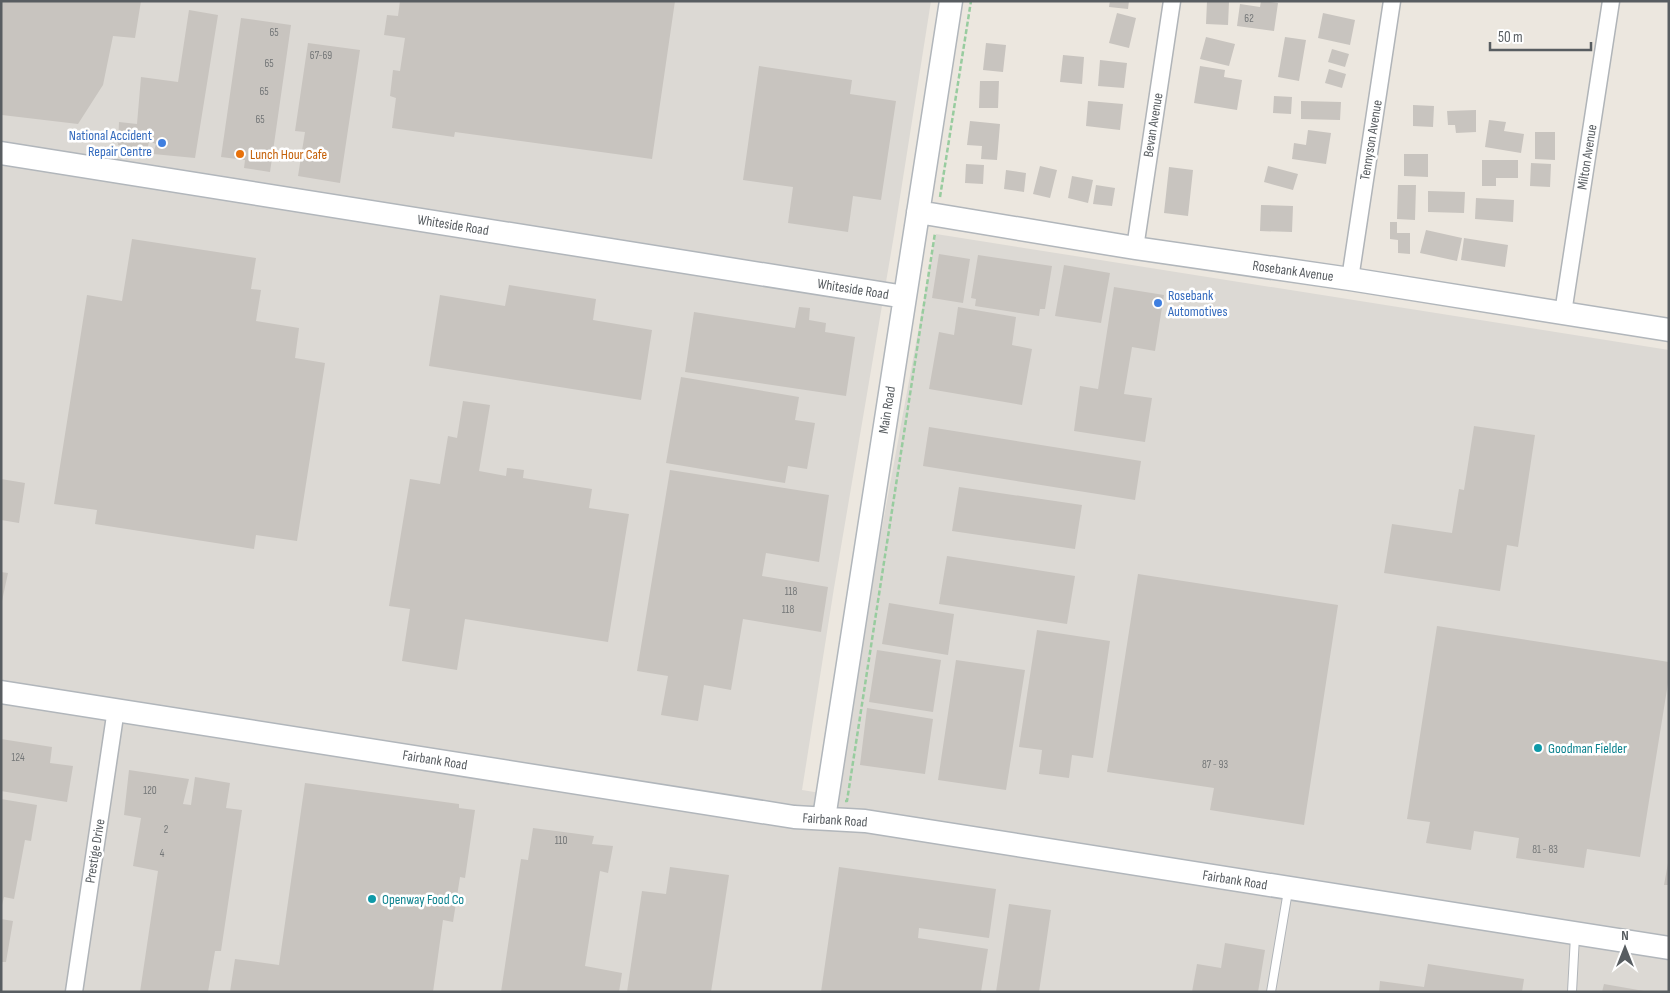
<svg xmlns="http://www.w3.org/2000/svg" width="1670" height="993" font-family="'Sofia Sans Condensed',sans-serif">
	<rect width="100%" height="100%" fill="#ece7df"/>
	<!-- industrial -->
	<path fill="#dcd9d4" d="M1 1H931L894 235 834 588 802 790 833 795 936 234 1669 350V992H1Z"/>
	<!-- building -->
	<path fill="#c8c4bf" d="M1 1H141L135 38 113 36 103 85 78 124 2 115Z
		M400 1H675L652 159 455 132 454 137 392 128 396 98 390 96 393 70 400 71 405 38 384 35 387 15 398 16Z
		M1110 1H1129L1128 9 1109 7Z
		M1207 1 1229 2 1228 25 1206 24Z
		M1261 1 1278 3 1274 31 1237 26 1240 4 1260 7Z
		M189 10 218 15 195 158 153 154 156 144 149 141 147 151 118 145 119 122 137 124 141 77 178 82Z
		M1117 13 1136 18 1129 48 1109 43Z
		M1323 13 1355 20 1350 45 1318 38Z
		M241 18 291 25 270 172 244 168 245 160 221 157Z
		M1206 37 1235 44 1229 66 1200 59Z
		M1285 37 1306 40 1299 81 1278 77Z
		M308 43 360 50 340 183 298 176 305 132 295 131Z
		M986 43 1006 45 1003 72 983 70Z
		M1332 49 1349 54 1345 67 1328 62Z
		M1063 55 1084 57 1082 84 1060 82Z
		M1100 60 1127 63 1124 88 1098 86Z
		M759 66 852 80 850 94 896 101 881 200 853 196 848 232 788 223 793 187 743 180Z
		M1200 66 1225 70 1224 77 1242 80 1237 110 1194 103Z
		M1329 69 1346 74 1342 88 1325 83Z
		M980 81H999L998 108H979Z
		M1274 96 1292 97 1291 114 1273 113Z
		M1088 101 1123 104 1120 130 1086 126Z
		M1301 101 1341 102 1340 120 1301 119Z
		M1413 105 1434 106 1433 127 1413 126Z
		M1476 110V132L1456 133 1455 125H1448L1447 111Z
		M1489 120 1506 122 1504 131 1524 134 1521 153 1485 147Z
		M970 121 1000 124 997 160 981 159 982 146 967 145Z
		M1308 130 1331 133 1326 164 1292 159 1294 143 1306 145Z
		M1535 132H1555V160L1535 159Z
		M1404 154H1428V177L1404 176Z
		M1482 160H1518V178H1496V186H1482Z
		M1531 163 1551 164 1550 187 1530 186Z
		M966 164 984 165 983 184 965 183Z
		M1040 166 1057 170 1050 198 1033 194Z
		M1268 166 1298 174 1293 190 1264 182Z
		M1169 167 1193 170 1188 216 1164 213Z
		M1006 170 1026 173 1024 192 1004 189Z
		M1072 176 1093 180 1088 203 1068 198Z
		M1096 185 1115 188 1112 206 1093 204Z
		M1398 185H1416L1415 220 1397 219Z
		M1428 191 1465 192 1464 213 1428 212Z
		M1476 198 1514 200 1513 222 1475 219Z
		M1261 205 1293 206 1292 232 1260 231Z
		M1390 222H1397V233H1410V254L1398 253V240L1390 239Z
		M1426 230 1462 238 1457 261 1420 253Z
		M1464 238 1508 245 1505 267 1461 260Z
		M132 239 256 258 251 289 261 290 256 321 299 328 295 358 325 363 297 541 256 535 254 549 95 524 97 510 54 504 87 295 122 301Z
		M939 254 970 259 963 303 932 298Z
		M978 255 1052 266 1045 309H1040L1039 316 975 306 976 299 971 298Z
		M1064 265 1110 273 1101 323 1055 316Z
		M509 285 596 299 593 320 652 330 641 400 429 366 440 295 505 306Z
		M1114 287 1164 295 1155 351 1132 347 1124 394 1152 398 1145 442 1074 431 1080 386 1098 389Z
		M799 307 810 308 809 320 826 323 825 332 855 337 846 396 685 372 694 312 795 328Z
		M958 307 1016 317 1012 345 1032 349 1022 405 929 389 939 332 954 335Z
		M681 377 799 397 795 420 815 423 807 469 788 466 785 483 666 463Z
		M463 401 490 405 479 471 506 476 507 468 524 470 523 478 592 489 589 508 629 514 608 642 465 619 457 670 402 661 410 609 389 606 410 479 440 484 448 436 457 438Z
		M1474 426 1535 435 1518 547 1507 545 1500 591 1384 573 1392 524 1452 533 1459 489 1464 490Z
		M929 427 1141 461 1135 500 923 466Z
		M670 470 829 495 819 562 766 553 762 576 828 587 821 632 743 619 731 690 704 685 698 721 661 715 668 676 637 671Z
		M1 479 25 483 19 523 1 520Z
		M959 487 1082 505 1075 549 952 531Z
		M947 556 1075 576 1067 624 939 604Z
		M1 572 8 573 2 601H1Z
		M1138 574 1338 605 1304 825 1210 810 1214 788 1107 772Z
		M889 603 954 614 948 655 882 644Z
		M1437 626 1669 662V677L1640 857 1587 849 1584 868 1516 858 1519 838 1474 831 1471 850 1426 843 1430 822 1407 819Z
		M1037 630 1110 641 1093 758 1072 755 1069 778 1039 774 1042 750 1019 747Z
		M877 650 941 660 933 712 869 702Z
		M956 660 1025 670 1006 790 938 780Z
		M867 708 933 719 925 774 860 765Z
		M1 739 52 747 50 763 73 766 67 802 1 791Z
		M129 770 189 779 183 804 191 805 195 777 230 783 226 808 242 810 221 951H215L208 992H140L158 871 133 866 141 818 124 815Z
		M305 783 459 804V808L475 810 465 878 460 877 453 922 443 920 433 992H230L235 959 279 965Z
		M1 799 37 805 31 841 25 840 14 899 4 897 2 905Z
		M533 828 594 836 592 844 613 846 608 873 600 871 585 966 622 973 619 992H501L521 859 528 860Z
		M1668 863 1669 864V885H1664Z
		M670 867 729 875 711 992H627L642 891 666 894Z
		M839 867 996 889 989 938 919 928 918 938 988 949 981 992H821Z
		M1009 904 1051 910 1039 992H996Z
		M1 919 13 921 6 962H1Z
		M1225 943 1265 950 1258 992H1192L1197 964 1221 968Z
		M1428 964 1524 979 1522 992H1379L1380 981 1424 987Z
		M1604 984 1644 991V992H1602Z"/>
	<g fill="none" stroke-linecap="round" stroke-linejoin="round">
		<defs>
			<path id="lane" d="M1271 992 1288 891
				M1572 992 1575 936"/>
			<path id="street" d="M1135 248 1172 1
				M1350 279 1392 1
				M1563 313 1611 1
				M74 992 116 709"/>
			<path id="secondary" d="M1 153 905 297
				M918 212 1135 248 1350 279 1669 330
				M1 692 794 817 865 821 1669 948
				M824 818 951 1"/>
		</defs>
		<!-- lane casing -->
		<use href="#lane" stroke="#b0b4b8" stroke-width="10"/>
		<!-- street casing -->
		<use href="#street" stroke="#b0b4b8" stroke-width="19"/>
		<!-- secondary casing -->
		<use href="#secondary" stroke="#b1b6bb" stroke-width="25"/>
		<!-- path -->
		<path stroke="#98cc9f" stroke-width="2.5" stroke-dasharray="5 2.5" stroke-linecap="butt" d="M940 197 971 1
			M845 801H847L935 233"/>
		<!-- lane -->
		<use href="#lane" stroke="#fff" stroke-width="8"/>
		<!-- street -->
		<use href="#street" stroke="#fff" stroke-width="16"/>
		<!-- secondary -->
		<use href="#secondary" stroke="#fff" stroke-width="22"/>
	</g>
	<!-- markers -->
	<g fill="#3f7fe0" stroke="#fff" stroke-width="2">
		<circle cx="162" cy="143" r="5"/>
		<circle cx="1158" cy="303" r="5"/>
	</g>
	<circle fill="#e8710a" stroke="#fff" stroke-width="2" cx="240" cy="154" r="5"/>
	<g fill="#0f9aa8" stroke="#fff" stroke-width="2">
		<circle cx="1538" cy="748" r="5"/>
		<circle cx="372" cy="899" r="5"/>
	</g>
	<g text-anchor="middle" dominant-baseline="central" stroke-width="5" stroke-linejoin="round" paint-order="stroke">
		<!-- number labels -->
		<g font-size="11" fill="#747778">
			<text x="1249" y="18">62</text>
			<text x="274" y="32">65</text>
			<text x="321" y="55">67-69</text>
			<text x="269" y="63">65</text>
			<text x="264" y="91">65</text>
			<text x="260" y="119">65</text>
			<text x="791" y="591">118</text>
			<text x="788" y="609">118</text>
			<text x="18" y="757">124</text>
			<text x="1215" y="764">87 - 93</text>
			<text x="150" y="790">120</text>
			<text x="166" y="829">2</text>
			<text x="561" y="840">110</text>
			<text x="1545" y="849">81 - 83</text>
			<text x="162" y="853">4</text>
		</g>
		<!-- street labels -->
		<g font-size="14" fill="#585d61" stroke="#fff">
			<text transform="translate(1153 125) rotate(-81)">Bevan Avenue</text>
			<text transform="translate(1371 140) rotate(-81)">Tennyson Avenue</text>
			<text transform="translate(1587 157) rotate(-81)">Milton Avenue</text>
			<text transform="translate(453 225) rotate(9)">Whiteside Road</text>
			<text transform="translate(1293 271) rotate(8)">Rosebank Avenue</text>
			<text transform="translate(853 289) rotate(9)">Whiteside Road</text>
			<text transform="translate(887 410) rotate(-81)">Main Road</text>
			<text transform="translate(435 760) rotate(9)">Fairbank Road</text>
			<text transform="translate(835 820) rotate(4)">Fairbank Road</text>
			<text transform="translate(95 851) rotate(-81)">Prestige Drive</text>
			<text transform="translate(1235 880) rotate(9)">Fairbank Road</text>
		</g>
		<!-- shop labels -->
		<g font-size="14" fill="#366cbe" stroke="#fff" text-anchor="end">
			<text x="152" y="135">National Accident<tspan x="152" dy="16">Repair Centre</tspan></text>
			<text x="1168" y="295" text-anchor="start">Rosebank<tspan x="1168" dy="16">Automotives</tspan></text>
		</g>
		<!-- food labels -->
		<g font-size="14" fill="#c56008" stroke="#fff" text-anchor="start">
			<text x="250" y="154">Lunch Hour Cafe</text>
		</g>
		<!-- culture labels -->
		<g font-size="14" fill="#0d838f" stroke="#fff" text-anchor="start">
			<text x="1548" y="748">Goodman Fielder</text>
			<text x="382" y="899">Openway Food Co</text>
		</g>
	</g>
	<!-- border -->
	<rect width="1670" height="993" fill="none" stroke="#585d61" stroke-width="5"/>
	<!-- north arrow -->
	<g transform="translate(1625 948)" stroke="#ffffff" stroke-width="4" paint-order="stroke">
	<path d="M0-4L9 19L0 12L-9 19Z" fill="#585d61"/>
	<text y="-8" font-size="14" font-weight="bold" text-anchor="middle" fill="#585d61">N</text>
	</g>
	<!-- scale -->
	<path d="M1490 42v8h101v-8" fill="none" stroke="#585d61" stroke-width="2.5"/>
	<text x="1498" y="42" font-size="15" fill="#585d61" stroke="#ffffff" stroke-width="4" paint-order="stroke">50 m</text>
</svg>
